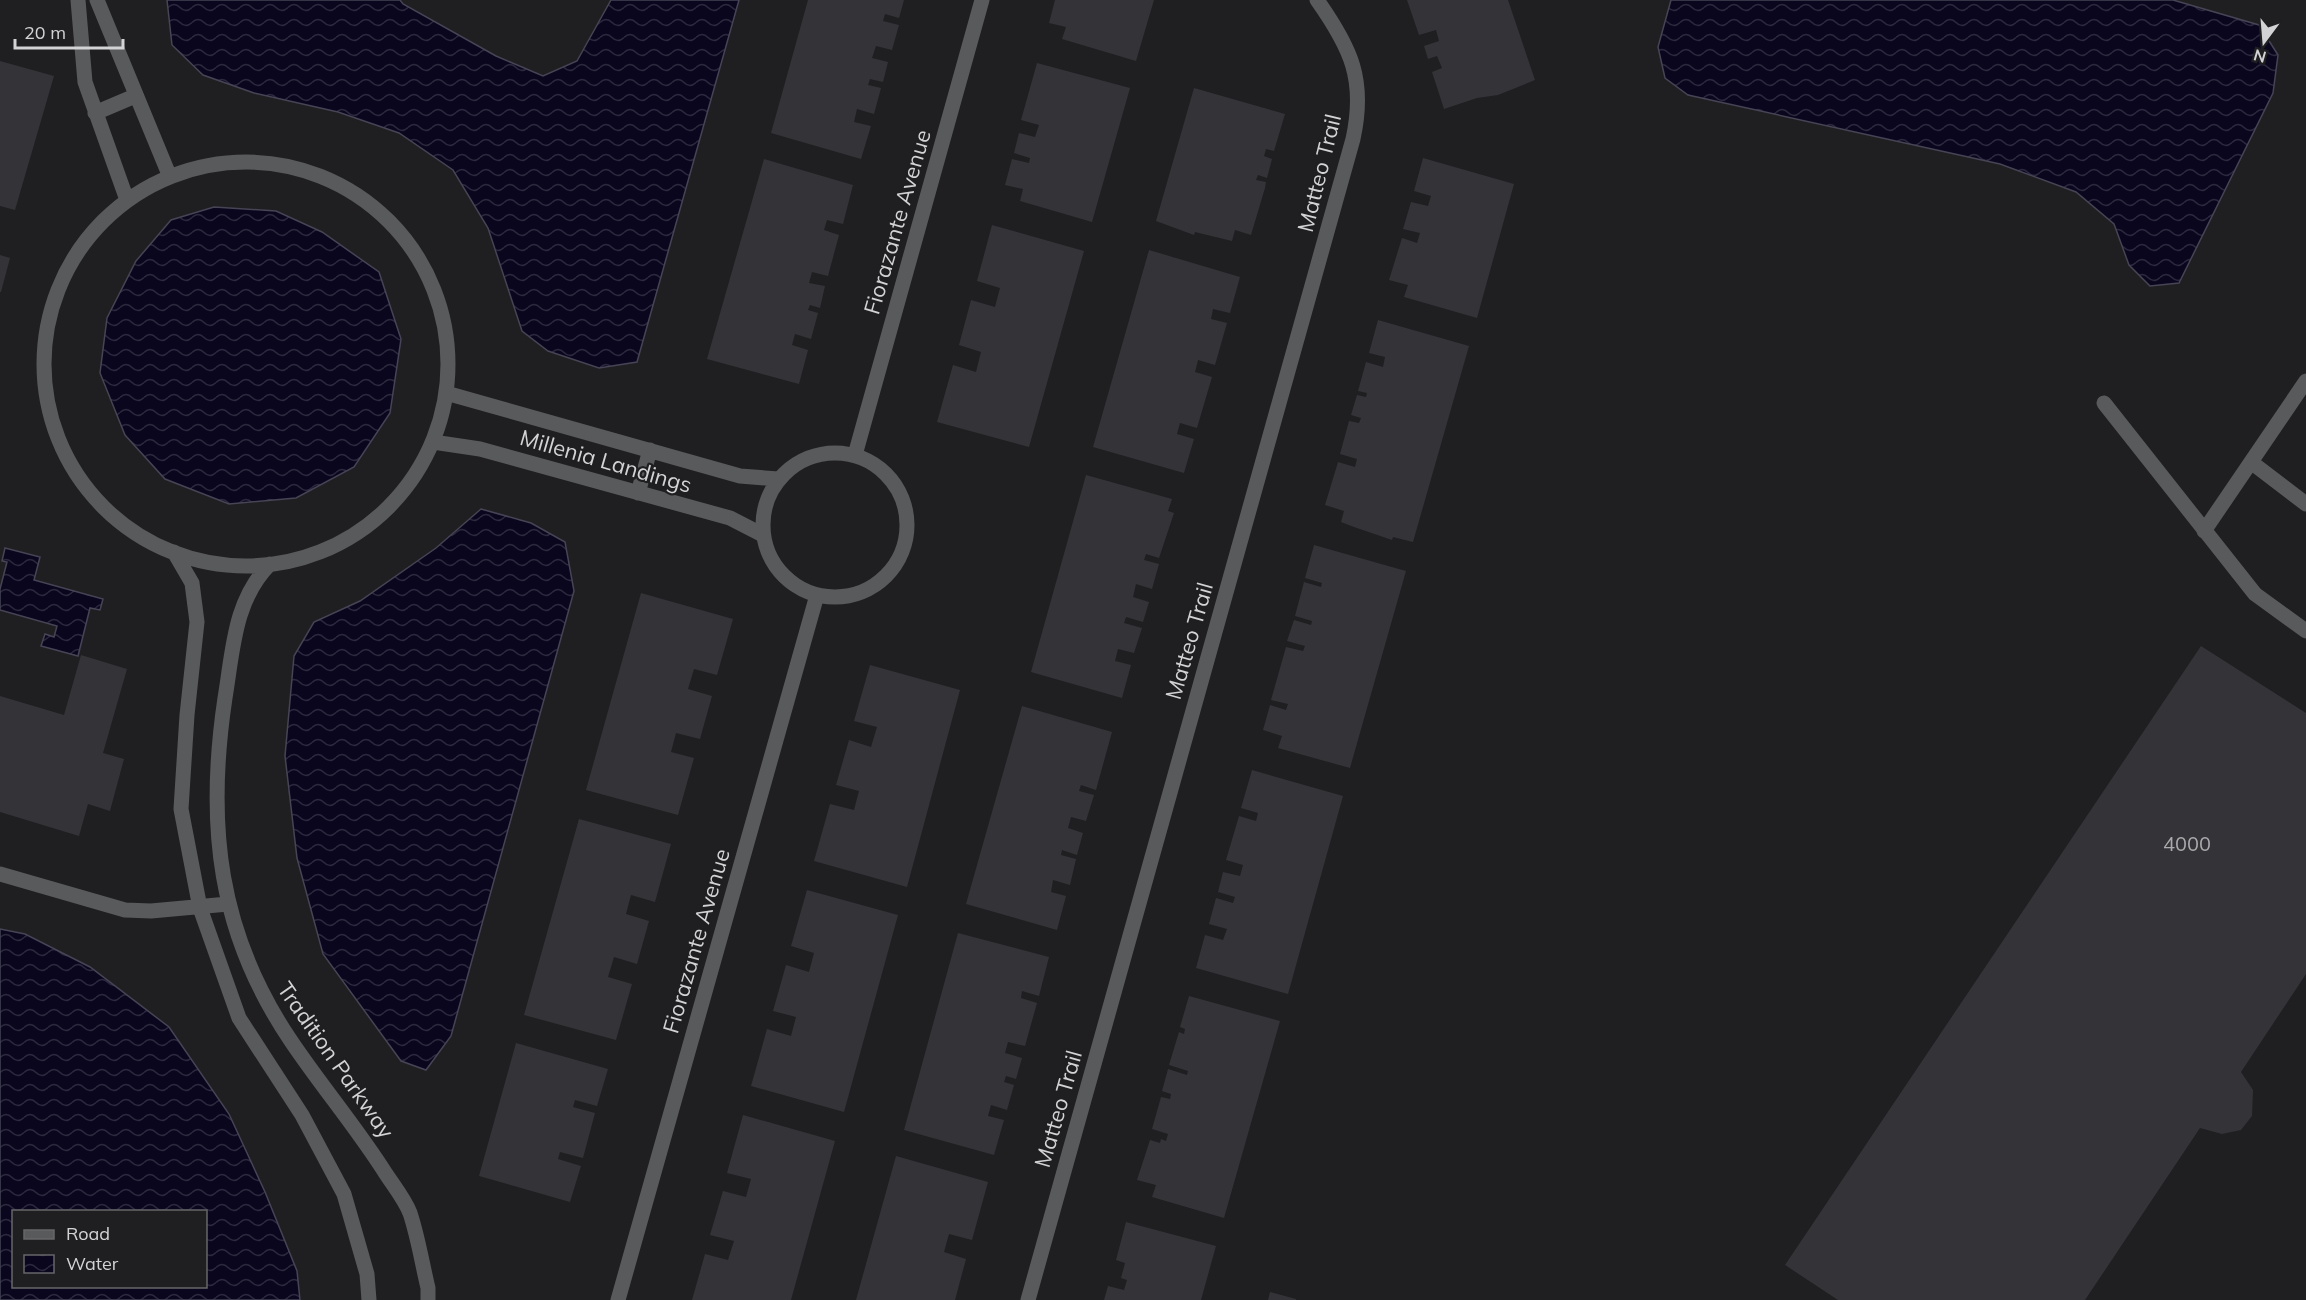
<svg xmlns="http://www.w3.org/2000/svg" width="2306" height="1300" font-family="Mulish,sans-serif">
	<defs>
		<pattern id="water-waves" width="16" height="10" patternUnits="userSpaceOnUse" patternTransform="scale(1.5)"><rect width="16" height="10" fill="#09061e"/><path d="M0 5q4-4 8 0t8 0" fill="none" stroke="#2c293e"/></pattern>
	</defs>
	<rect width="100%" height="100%" fill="#1f1f22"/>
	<!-- water -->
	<path fill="url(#water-waves)" stroke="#464455" stroke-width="1.5" fill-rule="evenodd" d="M167 0H400L403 4 496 56 543 76 577 61 611 0H739L637 362 599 368 548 351 522 331 488 228 453 170 399 133 338 112 254 93 203 75 172 45Z
		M1671 0H2173L2259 25 2278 55 2273 93 2179 283 2150 286 2129 265 2114 224 2076 192 2000 164 1688 95 1665 78 1658 47Z
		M214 207 276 211 322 232 379 272 401 339 390 413 354 467 296 498 229 504 165 479 125 435 100 373 107 318 136 261 171 220Z
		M481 509 531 523 565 542 574 591 451 1036 426 1070 401 1061 323 954 297 858 285 756 294 656 314 622 360 601 436 548Z
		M5 548 40 557 34 580 103 599 100 610 90 608 78 656 41 646 45 634 54 637 57 626 0 610V589L7 562 2 561Z
		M0 929 25 934 90 967 169 1027 229 1114 265 1192 297 1271 300 1300H0ZM14 1212H206V1286H14Z"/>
	<!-- building -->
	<path fill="#343438" d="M808 0H904L899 18 885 14 883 21 899 25 892 50 876 46 872 58 888 62 883 82 870 79 868 85 881 88 874 114 857 109 854 122 871 126 861 159 771 133Z
		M1055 0H1154L1136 61 1062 39 1066 27 1049 23Z
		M1407 0H1508L1535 80 1498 95 1477 98 1444 109 1432 72 1442 68 1437 56 1428 59 1424 46 1439 41 1436 30 1419 35Z
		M0 61 54 76 15 210 0 206Z
		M1037 63 1130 88 1092 222 1020 201 1023 189 1005 185 1012 159 1029 163 1030 158 1014 153 1019 133 1035 137 1039 125 1021 120Z
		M1194 88 1285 114 1274 151 1266 149 1264 156 1272 159 1267 178 1258 175 1256 180 1266 182 1265 188 1251 235 1235 230 1232 241 1195 232 1194 235 1156 221Z
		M1423 158 1514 184 1477 318 1404 297 1408 285 1389 280 1402 238 1417 243 1420 233 1403 229 1411 202 1428 206 1431 196 1414 191Z
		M764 159 853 185 843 224 827 220 824 230 839 235 828 276 812 272 809 283 825 286 820 308 810 305 808 310 818 313 811 339 795 334 792 345 808 350 799 384 707 359Z
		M992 225 1084 251 1029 447 937 422 953 365 976 372 981 352 959 345 971 300 995 307 1000 288 977 281Z
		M1149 250 1240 277 1230 313 1213 309 1211 319 1227 323 1215 365 1198 360 1195 372 1212 377 1197 428 1180 423 1177 434 1194 439 1184 473 1093 447Z
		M0 255 10 258 1 292H0Z
		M1378 320 1469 346 1413 542 1393 537 1392 540 1354 527 1341 522 1344 511 1325 505 1338 462 1355 467 1357 459 1340 454 1349 421 1359 423 1361 418 1351 415 1357 395 1366 397 1367 393 1358 391 1366 362 1383 367 1385 357 1369 353Z
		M1086 475 1172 499 1168 511 1174 513 1159 558 1146 554 1144 560 1159 564 1152 589 1136 584 1133 597 1149 602 1143 622 1126 617 1124 623 1142 628 1134 653 1118 649 1115 661 1131 665 1122 698 1031 672Z
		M1314 545 1406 571 1350 768 1278 748 1282 736 1263 730 1270 705 1286 710 1288 704 1271 700 1286 647 1303 651 1305 646 1287 641 1294 620 1311 625 1312 621 1295 616 1304 582 1321 587 1322 583 1305 578Z
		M641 593 733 619 717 675 694 669 688 689 712 696 700 739 676 733 671 752 694 758 678 815 586 790Z
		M2201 646 2306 713V974L2241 1072 2253 1090 2252 1116 2241 1130 2222 1134 2200 1128 2085 1300H1838L1785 1265Z
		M81 655 127 669 103 753 124 759 110 811 88 804 79 836 0 812V696L64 715Z
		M870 665 960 690 907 887 814 861 830 804 854 810 859 791 836 785 849 740 871 747 877 727 854 721Z
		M1022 706 1112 732 1096 790 1081 785 1079 791 1094 795 1086 821 1071 817 1068 828 1083 833 1077 855 1062 850 1061 855 1076 859 1070 885 1053 880 1051 892 1066 896 1057 930 966 904Z
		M1252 770 1343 796 1288 994 1196 968 1205 935 1223 940 1227 929 1209 924 1216 898 1233 903 1235 897 1218 892 1223 872 1240 876 1243 865 1226 860 1239 816 1256 821 1258 813 1241 808Z
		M579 819 671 844 655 902 631 895 626 914 649 921 637 964 614 957 608 977 632 984 616 1040 524 1015Z
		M807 890 898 915 844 1112 751 1086 767 1029 791 1036 796 1017 773 1011 786 965 809 972 814 953 791 946Z
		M958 933 1049 957 1039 996 1022 991 1021 998 1037 1003 1025 1046 1008 1042 1005 1053 1022 1058 1016 1079 1006 1076 1004 1082 1014 1085 1007 1110 991 1105 988 1116 1004 1120 994 1155 904 1130Z
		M1189 996 1280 1021 1224 1218 1152 1197 1156 1185 1137 1180 1150 1140 1160 1143 1161 1139 1166 1141 1168 1134 1152 1129 1161 1097 1170 1099 1171 1094 1162 1091 1168 1069 1187 1075 1188 1071 1169 1065 1179 1032 1184 1034 1185 1029 1180 1027Z
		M516 1043 608 1069 597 1106 575 1100 573 1107 595 1113 583 1158 560 1152 558 1159 581 1166 570 1202 479 1176Z
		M743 1115 835 1141 791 1300H692L705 1254 728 1260 734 1241 710 1235 723 1191 746 1197 751 1179 727 1173Z
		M896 1156 988 1182 972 1240 949 1234 944 1252 966 1259 955 1300H856Z
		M1126 1222 1216 1246 1201 1300H1104L1108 1286 1124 1290 1127 1280 1121 1278 1125 1263 1116 1260Z
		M1270 1292 1296 1299V1300H1268Z"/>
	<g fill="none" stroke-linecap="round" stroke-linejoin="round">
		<!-- minor -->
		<path stroke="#595a5b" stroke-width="15" d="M78 0 85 82 127 200
			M97 0 170 177
			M95 113 135 96
			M44 364a202 202 0 1 1 404 0a202 202 0 1 1-404 0Z
			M446 393 740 476 778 479
			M2104 403 2255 594 2306 631
			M433 442 480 449 730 518 763 535
			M763 525a72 72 0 1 1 144 0a72 72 0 1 1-144 0Z
			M855 455 982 0
			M2251 462 2306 504
			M638 493 650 450
			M2204 531 2306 381
			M174 552 192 583 197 622 187 715 181 809 200 908 239 1018 302 1115 344 1194 367 1274 369 1300
			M270 564C234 600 233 650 225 698 206 825 218 933 291 1041 322 1087 357 1128 386 1174 394 1186 405 1200 410 1213 418 1237 422 1263 428 1288V1300
			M0 874 125 910 151 911 228 904
			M618 1300 817 595
			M1028 1300 1353 139C1366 80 1351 48 1317 0"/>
	</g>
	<g text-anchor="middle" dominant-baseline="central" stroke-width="4.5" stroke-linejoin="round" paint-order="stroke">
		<!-- number labels -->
		<g font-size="20" fill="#ababae">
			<text x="2187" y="843">4000</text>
		</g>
		<!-- street labels -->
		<g font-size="22" fill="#d3d3d5" stroke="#1f1f22">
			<text transform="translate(1319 173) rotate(-76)">Matteo Trail</text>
			<text transform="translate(897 222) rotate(-74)">Fiorazante Avenue</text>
			<text transform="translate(606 461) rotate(16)">Millenia Landings</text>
			<text transform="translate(1189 641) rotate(-74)">Matteo Trail</text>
			<text transform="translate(696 941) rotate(-74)">Fiorazante Avenue</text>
			<text transform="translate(336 1060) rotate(55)">Tradition Parkway</text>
			<text transform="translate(1058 1109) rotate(-74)">Matteo Trail</text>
		</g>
	</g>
	<!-- legend -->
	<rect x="12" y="1210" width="195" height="78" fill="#1f1f22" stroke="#67676a" stroke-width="1.5"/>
	<rect x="24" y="1230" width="30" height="9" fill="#595a5b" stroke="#67676a" stroke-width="1.5"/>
	<text x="66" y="1240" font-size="18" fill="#d3d3d5">Road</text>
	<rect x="24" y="1255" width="30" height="18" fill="url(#water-waves)" stroke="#67676a" stroke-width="1.5"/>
	<text x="66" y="1270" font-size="18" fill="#d3d3d5">Water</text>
	<!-- north arrow -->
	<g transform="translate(2264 42) rotate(196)" stroke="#1f1f22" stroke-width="4.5" paint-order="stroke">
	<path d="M0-4.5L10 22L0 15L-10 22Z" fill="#d3d3d5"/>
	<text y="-9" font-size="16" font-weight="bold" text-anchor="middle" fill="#d3d3d5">N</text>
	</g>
	<!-- scale -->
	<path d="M15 39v9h108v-9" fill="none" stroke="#d3d3d5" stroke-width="3"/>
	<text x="24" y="39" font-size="18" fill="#d3d3d5" stroke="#1f1f22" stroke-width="4.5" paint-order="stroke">20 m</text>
</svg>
